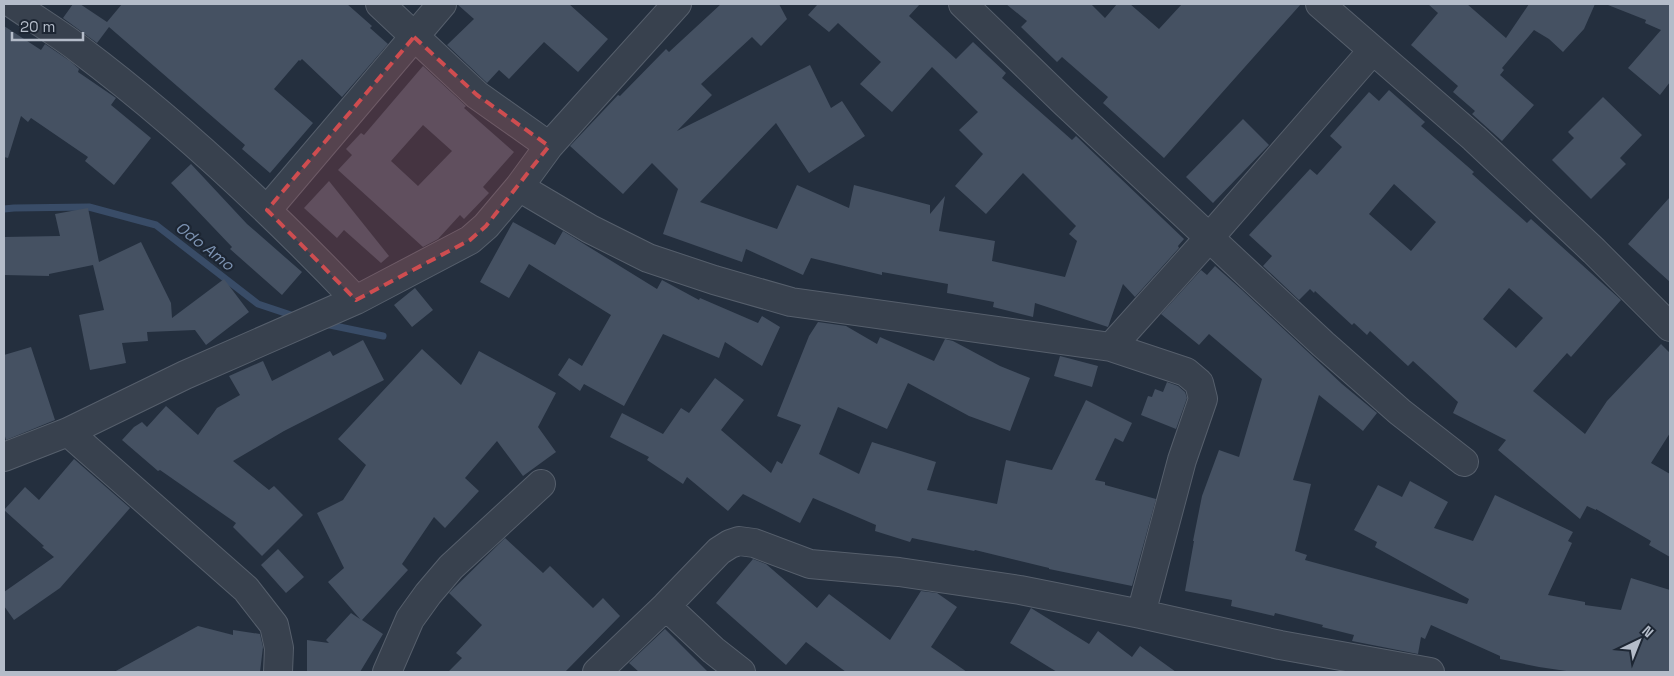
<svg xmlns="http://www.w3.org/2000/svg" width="1674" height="676" font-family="'Space Grotesk',sans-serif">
	<rect width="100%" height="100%" fill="#242f3e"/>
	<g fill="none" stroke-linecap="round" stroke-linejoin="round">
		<!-- stream -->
		<path stroke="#394c67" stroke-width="7" d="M4 209 14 208 89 207 156 225 258 304 297 317
			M325 324 383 336"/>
	</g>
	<!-- building -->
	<path fill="#455162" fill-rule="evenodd" d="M73 4H80L107 22 122 4H347L372 26 370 28 388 44 342 97 302 59 300 61 299 60 274 89 313 123 270 173 242 149 245 145 109 27 97 43 63 18Z
		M457 4H569L608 39 578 72 544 42 509 79 499 70 487 83 447 45 474 19Z
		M721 4H779L787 19 761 46 752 37 701 84 712 95 677 131 810 65 831 108 842 101 865 136 809 173 776 123 700 202 777 229 797 185 849 208 854 185 930 205V214L945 196 939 231 995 241 992 261 1065 277 1077 241 1069 234 1076 226 1023 173 986 214 955 186 983 154 959 130 978 112 932 67 892 112 860 84 881 62 838 23 829 32 808 15 817 5 816 4H920L909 16 956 59 973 42 1006 73 1002 78 1072 140 1076 136 1184 239 1178 246 1179 248 1135 297 1123 284 1108 327 1035 303 1033 317 993 307 994 302 947 293 948 284 882 272V275L811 258 803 275 746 249 742 262 663 234 678 189 652 163 623 194 570 146 618 95 620 96 666 49 669 52Z
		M1006 4H1091L1105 18 1117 4H1130L1159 29 1182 4H1301L1164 158 1103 103 1108 97 1062 57 1057 62 1021 27 1027 21Z
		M1428 4H1467L1506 38 1529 4H1595L1584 29 1563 52 1549 39 1534 30 1502 68 1504 70 1500 75 1534 105 1502 141 1472 114 1475 111 1453 92 1458 86 1411 45 1438 13Z
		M1608 4H1670V82L1660 95 1628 68 1661 30 1645 23 1646 20 1608 5Z
		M4 26 41 50 45 44 70 61 79 69 78 72 116 98 111 105 151 138 114 185 85 161 88 157 31 118 28 122 21 116 8 158 4 157Z
		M423 66 466 106 464 108 514 152 483 187 489 193 464 219 460 215 438 239 423 247 338 170 352 155 346 149 361 133 364 135ZM423 125 452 151 418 186 391 161Z
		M1389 90 1425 122 1421 126 1474 172 1472 174 1492 192 1527 223 1531 219 1621 300 1571 357 1567 353 1533 391 1585 434 1607 401 1661 344 1670 353V433L1651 463 1670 474V557L1649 545 1651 541 1596 509V510L1587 506 1580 519 1498 450 1506 440 1453 413 1458 402 1413 361 1408 366 1370 331 1367 335 1354 323 1352 325 1315 291 1314 293 1310 289 1299 300 1263 266 1272 256 1249 235 1310 169 1317 175 1342 147 1330 136 1369 92 1379 101ZM1394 184 1436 222 1411 251 1369 214ZM1509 288 1543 318 1516 348 1483 319Z
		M1603 97 1642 135 1620 158 1626 164 1591 199 1552 160 1574 138 1568 132Z
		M1243 119 1269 145 1213 203 1186 177Z
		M191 164 247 224 302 272 282 295 230 249 232 247 171 183Z
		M329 181 389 256 381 263 344 230 337 238 304 208Z
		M1670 197V282L1628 244Z
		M88 208 99 262 141 242 171 303 172 318 224 279 249 312 206 345 195 330 147 332 148 341 122 343 126 363 90 370 79 315 104 310 93 265 49 274V276L4 275V237L60 236 55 214Z
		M513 222 555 245 563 231 657 289 662 280 699 300 700 298 758 323 762 316 780 327 762 366 725 342 719 358 663 334 624 406 584 384 580 391 558 375 569 358 582 366 611 315 529 264 509 298 480 282Z
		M1215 266 1242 290 1342 384 1377 413 1363 431 1319 395 1293 480 1311 484 1295 551 1307 555 1305 560 1467 604 1469 599 1375 547 1377 542 1354 530 1378 485 1402 497 1410 481 1448 502 1434 528 1473 541 1495 495 1573 532 1568 541 1572 543 1548 595 1585 602V605L1621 610 1631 578 1670 590V672H1573L1539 667 1500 659V656L1431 625 1425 639 1421 637 1418 654 1352 641 1354 635 1322 627 1323 625 1275 613 1274 616 1231 606 1232 600 1185 591 1194 541H1193L1202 496 1219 450 1239 457 1262 379 1209 334 1199 345 1161 314 1201 270 1207 275Z
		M415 288 433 310 412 327 394 305Z
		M818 322 846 326 877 344 880 337 934 361 945 339 953 341 1000 366 1030 378 1010 431 969 416 908 383 887 429 838 407 819 454 859 474 872 442 936 462 927 490 997 504 1006 460 1052 470 1086 400 1132 423 1123 442 1115 438 1095 480 1105 482V485L1156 499 1132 586 1049 569V568L975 550 974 551 912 538 910 542 875 531 876 525 813 498 800 523 743 494 728 511 687 477 683 484 647 460 649 457 610 437 622 413 663 434 681 408 689 413 715 378 744 400 721 430 771 473 777 461 782 464 801 425 777 416 809 336Z
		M363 340 384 380 284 431 233 461 269 490 274 486 303 515 262 556 233 527 236 523 160 470 158 471 122 440 134 427 142 422 147 427 166 406 198 435 217 408 240 395 229 376 263 361 272 381 330 351 333 356Z
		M31 347 55 420 6 440 4 433V355Z
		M422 349 461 385 479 351 556 393 538 427 556 452 523 476 497 441 465 478 479 491 445 528 434 517 402 564 408 570 362 620 383 634 360 672H307V640L329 643 326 640 351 613 360 619 328 582 344 568 317 513 343 500 366 465 338 439Z
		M1060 356 1098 366 1092 387 1054 376Z
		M1167 382 1178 386 1185 392 1187 398 1176 429 1141 415 1148 396 1152 397 1155 389 1163 392Z
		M74 459 130 508 60 588 14 620 4 606V592L54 557 42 547 44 546 4 510 25 487 39 500Z
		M505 538 543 573 550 566 593 608 603 598 620 616 565 672H448L462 658 456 653 482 625 449 593Z
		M278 549 304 577 286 593 261 565Z
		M753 559 766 564 817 608 829 594 890 640 921 591 937 593 957 607 931 647 967 672H846L806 642 786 665 716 603Z
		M1031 608 1089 644 1098 631 1132 657 1140 646 1176 672H1057L1010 643Z
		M198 626 233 635V630L260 634 263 647 260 672H114Z
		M665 629 708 672H639L629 663Z"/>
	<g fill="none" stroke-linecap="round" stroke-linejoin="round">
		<defs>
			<path id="minor" d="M13 4C35 19 58 33 79 49 179 124 270 210 356 300
				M380 4 477 95 549 146
				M963 4 1064 102 1323 344 1400 412 1464 462
				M1320 4 1474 138 1594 251 1670 327
				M519 187 590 229 648 258 714 280 791 302 1111 347 1186 372 1199 383 1203 399 1182 460 1141 614
				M267 210 442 4
				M1111 347 1209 238 1373 50
				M68 432 246 589 274 625 279 648 278 672
				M4 457 68 432 185 375 356 300 470 240 486 226 519 187 549 146 677 4
				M666 606 713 650 741 672
				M387 672 410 619 428 594 451 567 541 484
				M597 672 666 606 719 551 730 544 739 541 754 543 810 564 899 572 1020 590 1141 614 1280 645 1430 672"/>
		</defs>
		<!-- minor casing -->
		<use href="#minor" stroke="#565f6c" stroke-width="30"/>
		<!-- minor -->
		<use href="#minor" stroke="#38414e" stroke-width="28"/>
	</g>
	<!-- marked area -->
	<path fill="#ce4d50" fill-opacity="0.2" stroke="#ce4d50" stroke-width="4" stroke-dasharray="10 6" stroke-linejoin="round" d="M414 37 477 95 549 146 486 226 470 240 356 300 267 210Z"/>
	<g text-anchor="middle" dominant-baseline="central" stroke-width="4.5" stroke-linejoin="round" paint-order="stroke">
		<!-- water labels -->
		<g font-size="16" font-style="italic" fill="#7c92b1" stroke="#1d2633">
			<text transform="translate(205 246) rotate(38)">Odo Amo</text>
		</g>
	</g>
	<!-- border -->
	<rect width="1674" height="676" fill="none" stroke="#b4bcc9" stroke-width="10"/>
	<!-- north arrow -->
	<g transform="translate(1639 641) rotate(43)" stroke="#1d2633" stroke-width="4" paint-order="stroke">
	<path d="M0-4L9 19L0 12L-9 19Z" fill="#b4bcc9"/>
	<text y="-8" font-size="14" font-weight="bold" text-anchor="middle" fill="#b4bcc9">N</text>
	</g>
	<!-- scale -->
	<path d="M12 32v8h71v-8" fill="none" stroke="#b4bcc9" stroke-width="2.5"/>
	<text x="20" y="32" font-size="15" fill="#b4bcc9" stroke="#1d2633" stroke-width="4" paint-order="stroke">20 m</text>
</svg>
